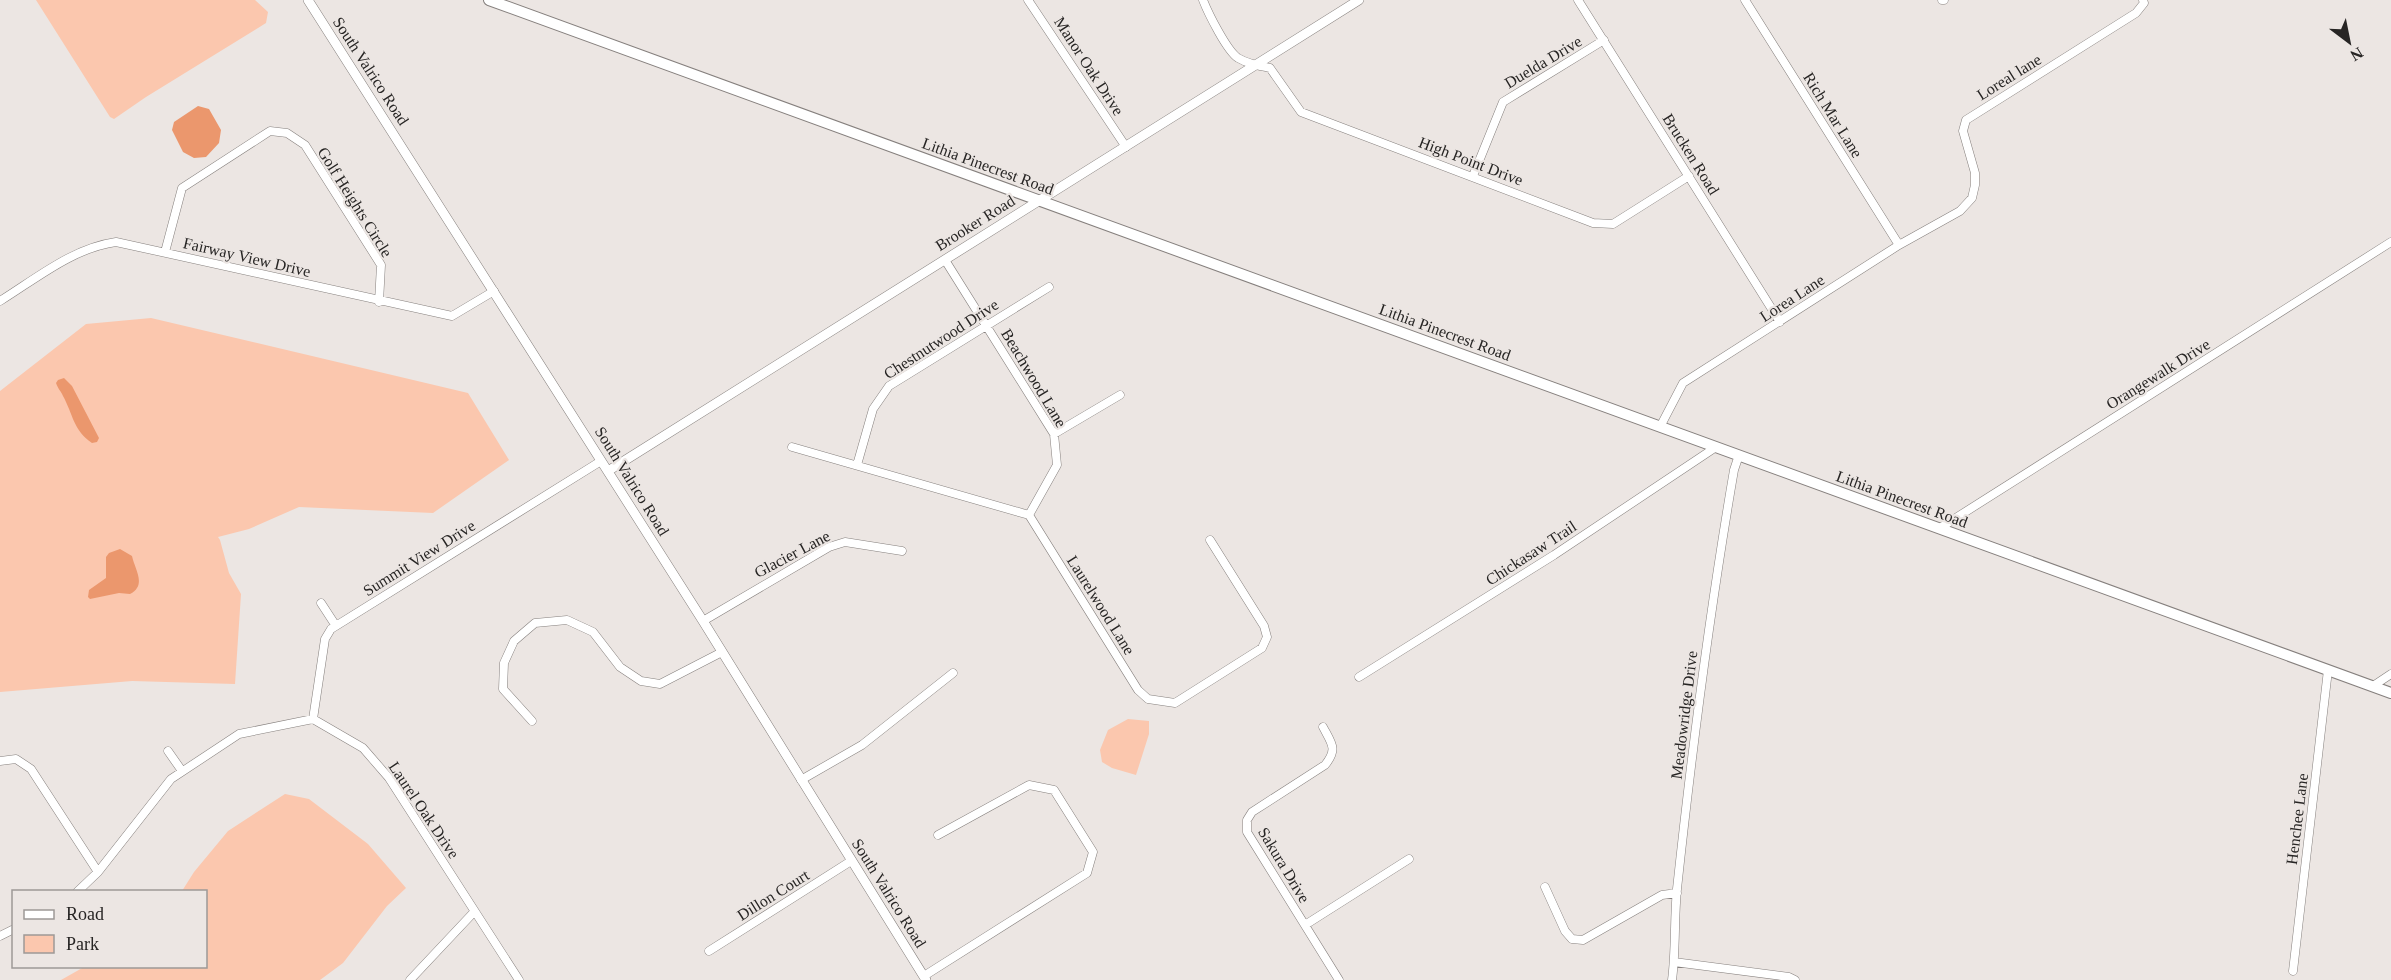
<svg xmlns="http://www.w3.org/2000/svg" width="2391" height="980" font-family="Georgia,serif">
	<rect width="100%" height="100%" fill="#ece6e3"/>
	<!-- green -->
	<path fill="#fbc7ae" d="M36 0H255L268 12 266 23 146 97 114 119 110 117Z
		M151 318 468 393 509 460 433 513 299 507 249 529 218 537 220 540 229 573 241 594 235 684 132 681 0 692V391L86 324Z
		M1128 719 1149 721V734L1136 775 1112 768 1102 762 1100 750 1108 730Z
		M285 794 309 799 368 844 406 888 387 906 343 963 320 980H61L84 967 206 966V892L182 891 194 872 228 831Z"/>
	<!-- water -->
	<path fill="#eb976d" d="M198 106 209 109 221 130 219 143 206 157 194 158 183 152 172 130 174 122Z
		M64 378 72 386 99 438 97 442 92 443C73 430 73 414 63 396 61 391 58 389 56 383L58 380Z
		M120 549 132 556C135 570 147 585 130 594L119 593 90 599 88 597 89 590 106 578V557L109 553Z"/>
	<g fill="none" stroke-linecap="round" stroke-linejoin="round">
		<defs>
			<path id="minor" d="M1028 0 1126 147
				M1203 0C1208 13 1227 51 1238 58 1248 64 1259 66 1270 68L1301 112 1593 223 1613 224 1689 176
				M1578 0 1780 322
				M1745 0 1899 245
				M1942 0H1944
				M1473 176 1503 102 1604 40
				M165 252 182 188 270 131 287 133 305 145 381 265 379 302
				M945 260 1054 434 1057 465 1029 515
				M0 301C37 278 73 248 116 242L452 316 494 291
				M1660 427 1683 383 1899 245 1960 211 1972 198 1975 185V173L1963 131 1966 120 2136 13 2144 3 2143 0
				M1054 434 1120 395
				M792 447 1029 515 1138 690 1148 699 1175 703 1262 648 1267 637 1264 626 1210 540
				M857 465 873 409 889 386 1049 287
				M1940 528 2391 242
				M321 603 336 626
				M703 621 829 547 845 542 902 551
				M1359 677 1554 555 1716 447
				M2373 686 2391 674
				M313 719 325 639 331 629 601 461
				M532 721 503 689 504 663 514 641 535 623 567 620 593 632 620 667 641 681 660 684 722 652
				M1323 727C1332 744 1338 749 1325 765L1252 812 1247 820V832L1339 980
				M168 751 182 771
				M0 761 16 759 31 769 98 872
				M801 780 862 745 953 673
				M1545 887 1565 931 1572 939 1583 940 1662 895 1677 893
				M77 892 98 872 171 779 239 734 313 719 363 748 389 778 519 980
				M1305 925 1409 859
				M0 936 14 929
				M709 951 851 861
				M1674 962 1789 977 1795 980
				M2293 971 2328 670
				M924 976 1087 873 1093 852 1054 790 1029 785 938 835
				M410 980 474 912
				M1672 980C1676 950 1674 919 1677 889 1692 749 1710 609 1734 470L1739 455"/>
			<path id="tertiary" d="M308 0 703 621 926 980
				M608 471 1359 0"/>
			<path id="secondary" d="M489 0 2391 693"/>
		</defs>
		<!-- minor casing -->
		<use href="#minor" stroke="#86807e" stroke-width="9"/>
		<!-- tertiary casing -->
		<use href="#tertiary" stroke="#86807e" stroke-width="10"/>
		<!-- secondary casing -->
		<use href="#secondary" stroke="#86807e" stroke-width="12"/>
		<!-- minor -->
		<use href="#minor" stroke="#fff" stroke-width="8"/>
		<!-- tertiary -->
		<use href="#tertiary" stroke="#fff" stroke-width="9"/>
		<!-- secondary -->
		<use href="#secondary" stroke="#fff" stroke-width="10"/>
	</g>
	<g text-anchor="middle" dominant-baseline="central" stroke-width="4.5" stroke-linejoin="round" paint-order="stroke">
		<!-- street labels -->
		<g font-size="16" fill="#272524" stroke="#ece6e3">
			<text transform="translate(1543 62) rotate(-31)">Duelda Drive</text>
			<text transform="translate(1089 66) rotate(57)">Manor Oak Drive</text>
			<text transform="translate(371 71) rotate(57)">South Valrico Road</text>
			<text transform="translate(2009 77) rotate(-32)">Loreal lane</text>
			<text transform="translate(1833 115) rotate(58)">Rich Mar Lane</text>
			<text transform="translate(1691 154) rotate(58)">Brucken Road</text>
			<text transform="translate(1471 161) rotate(21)">High Point Drive</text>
			<text transform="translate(988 166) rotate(20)">Lithia Pinecrest Road</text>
			<text transform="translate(355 202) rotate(58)">Golf Heights Circle</text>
			<text transform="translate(975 223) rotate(-32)">Brooker Road</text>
			<text transform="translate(247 257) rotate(13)">Fairway View Drive</text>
			<text transform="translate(1792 298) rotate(-33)">Lorea Lane</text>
			<text transform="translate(1445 332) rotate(20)">Lithia Pinecrest Road</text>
			<text transform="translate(941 339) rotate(-33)">Chestnutwood Drive</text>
			<text transform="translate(2158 374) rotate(-32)">Orangewalk Drive</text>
			<text transform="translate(1034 378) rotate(59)">Beachwood Lane</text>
			<text transform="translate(632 481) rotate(58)">South Valrico Road</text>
			<text transform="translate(1902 499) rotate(20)">Lithia Pinecrest Road</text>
			<text transform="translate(1531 553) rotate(-33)">Chickasaw Trail</text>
			<text transform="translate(792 554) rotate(-28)">Glacier Lane</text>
			<text transform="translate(419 558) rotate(-32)">Summit View Drive</text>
			<text transform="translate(1101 605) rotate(58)">Laurelwood Lane</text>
			<text transform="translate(1684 715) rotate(-83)">Meadowridge Drive</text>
			<text transform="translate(424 810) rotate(56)">Laurel Oak Drive</text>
			<text transform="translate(2297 819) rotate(-83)">Henchee Lane</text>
			<text transform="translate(1284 865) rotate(59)">Sakura Drive</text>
			<text transform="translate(889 893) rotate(58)">South Valrico Road</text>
			<text transform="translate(773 895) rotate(-32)">Dillon Court</text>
		</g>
	</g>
	<!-- legend -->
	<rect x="12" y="890" width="195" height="78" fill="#ece6e3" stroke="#9d9997" stroke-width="1.5"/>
	<rect x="24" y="910" width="30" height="9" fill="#ffffff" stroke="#9d9997" stroke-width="1.5"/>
	<text x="66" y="920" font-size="18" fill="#272524">Road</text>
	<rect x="24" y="935" width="30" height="18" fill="#fbc7ae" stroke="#9d9997" stroke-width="1.5"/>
	<text x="66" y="950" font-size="18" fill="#272524">Park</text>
	<!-- north arrow -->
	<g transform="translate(2349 42) rotate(148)" stroke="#ece6e3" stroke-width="4.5" paint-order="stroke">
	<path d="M0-4.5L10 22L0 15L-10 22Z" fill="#272524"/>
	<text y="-9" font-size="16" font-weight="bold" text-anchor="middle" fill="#272524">N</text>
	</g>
</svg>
